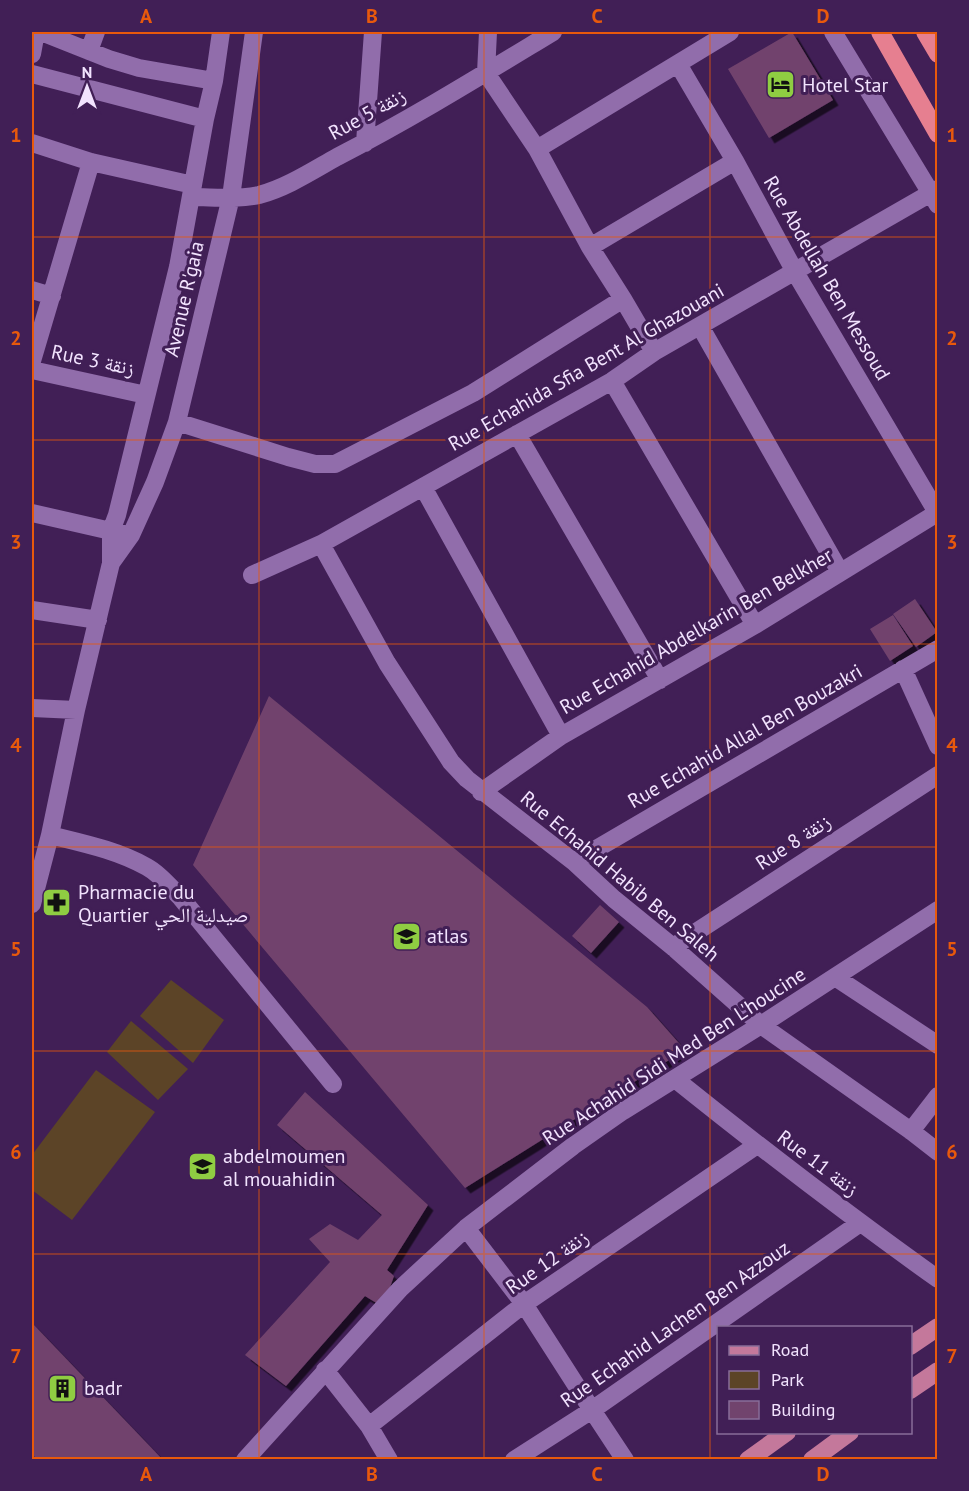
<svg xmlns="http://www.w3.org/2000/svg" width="969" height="1491" font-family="'PT Sans','Noto Naskh Arabic',sans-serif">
	<defs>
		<filter id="shadow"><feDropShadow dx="5.5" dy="5.5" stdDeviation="0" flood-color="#0009"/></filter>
	</defs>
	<rect width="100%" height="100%" fill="#411f56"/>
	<!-- green -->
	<path fill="#5c4427" d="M171 980 224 1020 193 1063 140 1016Z
		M131 1021 188 1069 158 1100 107 1052Z
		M96 1070 155 1112 72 1220 32 1190V1155Z"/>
	<!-- building -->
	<path fill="#71436d" filter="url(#shadow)" d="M792 32 833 100 769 138 728 69Z
		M915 599 937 632 916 647 893 614Z
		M893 615 913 646 890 661 870 629Z
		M269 696 647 1007 685 1050 465 1188 193 865Z
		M600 905 619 922 591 953 572 936Z
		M305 1092 428 1205 387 1270 394 1276 383 1307 365 1296 286 1386 245 1355 330 1262 309 1239 330 1224 358 1240 382 1215 277 1125Z
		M32 1323 163 1460H38L32 1454Z"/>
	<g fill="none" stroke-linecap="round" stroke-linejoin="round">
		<!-- minor -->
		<path stroke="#916dab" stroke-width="18" d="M41 32 109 59 139 68 214 81
			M833 32 938 205
			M89 51 96 32
			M32 54 36 32
			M678 64 735 161 795 272 938 514
			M486 73 537 149 590 247 623 299 654 352
			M486 73 488 32
			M32 74 205 119
			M32 143 91 162 193 185
			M365 143 373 32
			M537 149 730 32
			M191 197C213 197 237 200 259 195 286 188 312 171 337 157 411 119 482 75 553 32
			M590 247 735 161
			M32 290 52 296
			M700 326 840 572
			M32 361 91 162
			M32 370 146 395
			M612 381 755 625
			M177 422 288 457 315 464H335L473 393 623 299
			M517 434 660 680
			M423 487 561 736
			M32 513 124 534
			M321 544 387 663 451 762 467 779 574 862 614 899 673 947 761 1025 911 1131 938 1152
			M111 563 131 535 155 482 177 422 231 197 254 32
			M252 575 321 544 612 381 654 352 938 189
			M32 610 98 620
			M903 669 938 746
			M32 708 76 710
			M481 792 561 736 755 625 937 513
			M50 835C82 843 117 850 147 867 160 874 171 888 181 898L333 1084
			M574 862 938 649
			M32 904 50 835 76 710 111 563V531L117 515 178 267 205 119 214 81 221 32
			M673 947 938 775
			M835 977 938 1045
			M675 1079C761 1148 848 1215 938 1279
			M911 1131 938 1096
			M466 1228 524 1304 592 1410 625 1460
			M325 1370 369 1426 389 1460
			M369 1426 524 1304 757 1145
			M245 1460 400 1289 466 1228 573 1146 623 1111 761 1025 938 910
			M514 1460 592 1410 860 1223"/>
		<!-- major -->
		<path stroke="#c4789b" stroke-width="18" d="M910 1346 938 1327
			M910 1390 938 1371
			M748 1460 787 1432
			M812 1460 850 1432"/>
		<!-- highway -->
		<path stroke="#e67f90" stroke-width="18" d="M880 32 938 134
			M925 32 938 54"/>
	</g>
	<!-- grid -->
	<path fill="none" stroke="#e8590c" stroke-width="1.5" stroke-opacity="0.55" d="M259 32V1460M484 32V1460M710 32V1460M32 237H938M32 440H938M32 644H938M32 847H938M32 1051H938M32 1254H938"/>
	<!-- icons -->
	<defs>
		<symbol id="hotel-square" viewBox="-11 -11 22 22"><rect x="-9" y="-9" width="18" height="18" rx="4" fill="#8fcd42" stroke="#411f56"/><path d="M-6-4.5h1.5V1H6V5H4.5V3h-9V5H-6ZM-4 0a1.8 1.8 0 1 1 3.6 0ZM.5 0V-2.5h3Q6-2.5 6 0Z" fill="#111"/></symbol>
		<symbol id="pharmacy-square" viewBox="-11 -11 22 22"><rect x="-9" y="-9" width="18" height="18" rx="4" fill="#8fcd42" stroke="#411f56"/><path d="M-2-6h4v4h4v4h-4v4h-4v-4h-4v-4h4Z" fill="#111"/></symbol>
		<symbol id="school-square" viewBox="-11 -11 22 22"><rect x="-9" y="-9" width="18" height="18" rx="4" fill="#8fcd42" stroke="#411f56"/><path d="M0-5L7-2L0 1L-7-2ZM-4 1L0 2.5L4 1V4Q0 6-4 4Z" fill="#111"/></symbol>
		<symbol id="building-square" viewBox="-11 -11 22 22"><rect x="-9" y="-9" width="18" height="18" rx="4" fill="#8fcd42" stroke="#411f56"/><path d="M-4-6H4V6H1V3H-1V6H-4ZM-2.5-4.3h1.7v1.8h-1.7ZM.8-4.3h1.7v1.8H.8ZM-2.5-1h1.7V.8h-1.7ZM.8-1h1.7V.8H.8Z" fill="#111"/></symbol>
	</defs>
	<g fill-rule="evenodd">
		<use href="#hotel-square" x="764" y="68" width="33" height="33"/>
		<use href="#pharmacy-square" x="40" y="886" width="33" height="33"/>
		<use href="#school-square" x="390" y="920" width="33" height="33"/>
		<use href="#school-square" x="186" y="1150" width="33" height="33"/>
		<use href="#building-square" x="46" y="1372" width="33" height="33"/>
	</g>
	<g text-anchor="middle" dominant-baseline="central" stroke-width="6" stroke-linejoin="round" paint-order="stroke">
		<!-- poi labels -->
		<g font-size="20" fill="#f2e3fe" stroke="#411f56" text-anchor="start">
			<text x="802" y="85">Hotel Star</text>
			<text x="78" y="892">Pharmacie du<tspan x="78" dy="23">Quartier صيدلية الحي</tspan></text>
			<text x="427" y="936">atlas</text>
			<text x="223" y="1156">abdelmoumen<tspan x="223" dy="23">al mouahidin</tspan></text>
			<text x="84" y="1388">badr</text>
		</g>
		<!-- street labels -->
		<g font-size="20" fill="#f2e3fe" stroke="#411f56">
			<text transform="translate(367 114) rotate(-29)">Rue 5 زنقة</text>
			<text transform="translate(827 278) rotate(60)">Rue Abdellah Ben Messoud</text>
			<text transform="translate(184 299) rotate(-77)">Avenue R'gaia</text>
			<text transform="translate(93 360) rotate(12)">Rue 3 زنقة</text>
			<text transform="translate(586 367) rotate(-30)">Rue Echahida Sfia Bent Al Ghazouani</text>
			<text transform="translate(696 631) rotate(-30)">Rue Echahid Abdelkarin Ben Belkher</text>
			<text transform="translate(745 736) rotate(-30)">Rue Echahid Allal Ben Bouzakri</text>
			<text transform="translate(793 842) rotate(-33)">Rue 8 زنقة</text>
			<text transform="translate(620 876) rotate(40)">Rue Echahid Habib Ben Saleh</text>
			<text transform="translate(674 1056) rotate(-33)">Rue Achahid Sidi Med Ben L'houcine</text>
			<text transform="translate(818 1163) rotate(37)">Rue 11 زنقة</text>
			<text transform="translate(547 1262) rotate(-35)">Rue 12 زنقة</text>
			<text transform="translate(675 1324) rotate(-35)">Rue Echahid Lachen Ben Azzouz</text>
		</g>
	</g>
	<!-- border -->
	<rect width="969" height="1491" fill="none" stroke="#411f56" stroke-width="66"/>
	<!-- legend -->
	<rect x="717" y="1326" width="195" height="108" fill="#411f56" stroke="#886d99" stroke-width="1.5"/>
	<rect x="729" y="1346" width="30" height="9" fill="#c4789b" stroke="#886d99" stroke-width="1.5"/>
	<text x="771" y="1356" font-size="18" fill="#f2e3fe">Road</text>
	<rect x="729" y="1371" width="30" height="18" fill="#5c4427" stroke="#886d99" stroke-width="1.5"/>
	<text x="771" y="1386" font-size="18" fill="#f2e3fe">Park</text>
	<rect x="729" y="1401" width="30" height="18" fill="#71436d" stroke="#886d99" stroke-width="1.5"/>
	<text x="771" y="1416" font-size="18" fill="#f2e3fe">Building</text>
	<!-- north arrow -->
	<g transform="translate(87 87)" stroke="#411f56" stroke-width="4.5" paint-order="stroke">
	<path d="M0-4.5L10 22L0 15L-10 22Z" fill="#f2e3fe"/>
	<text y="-9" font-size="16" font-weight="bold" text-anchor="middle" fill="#f2e3fe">N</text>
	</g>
	<rect x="33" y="33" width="903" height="1425" fill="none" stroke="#e8590c" stroke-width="2"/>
	<g font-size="20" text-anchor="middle" font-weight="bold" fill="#e8590c">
		<text x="146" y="23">A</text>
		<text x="372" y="23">B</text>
		<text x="597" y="23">C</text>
		<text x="823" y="23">D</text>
		<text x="16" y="142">1</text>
		<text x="952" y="142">1</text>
		<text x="16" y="345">2</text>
		<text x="952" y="345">2</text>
		<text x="16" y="549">3</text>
		<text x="952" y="549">3</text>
		<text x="16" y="752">4</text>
		<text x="952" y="752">4</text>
		<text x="16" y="956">5</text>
		<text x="952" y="956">5</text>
		<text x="16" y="1159">6</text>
		<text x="952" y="1159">6</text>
		<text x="16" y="1363">7</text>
		<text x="952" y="1363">7</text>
		<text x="146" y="1481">A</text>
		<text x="372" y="1481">B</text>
		<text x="597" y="1481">C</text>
		<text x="823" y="1481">D</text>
	</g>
</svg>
